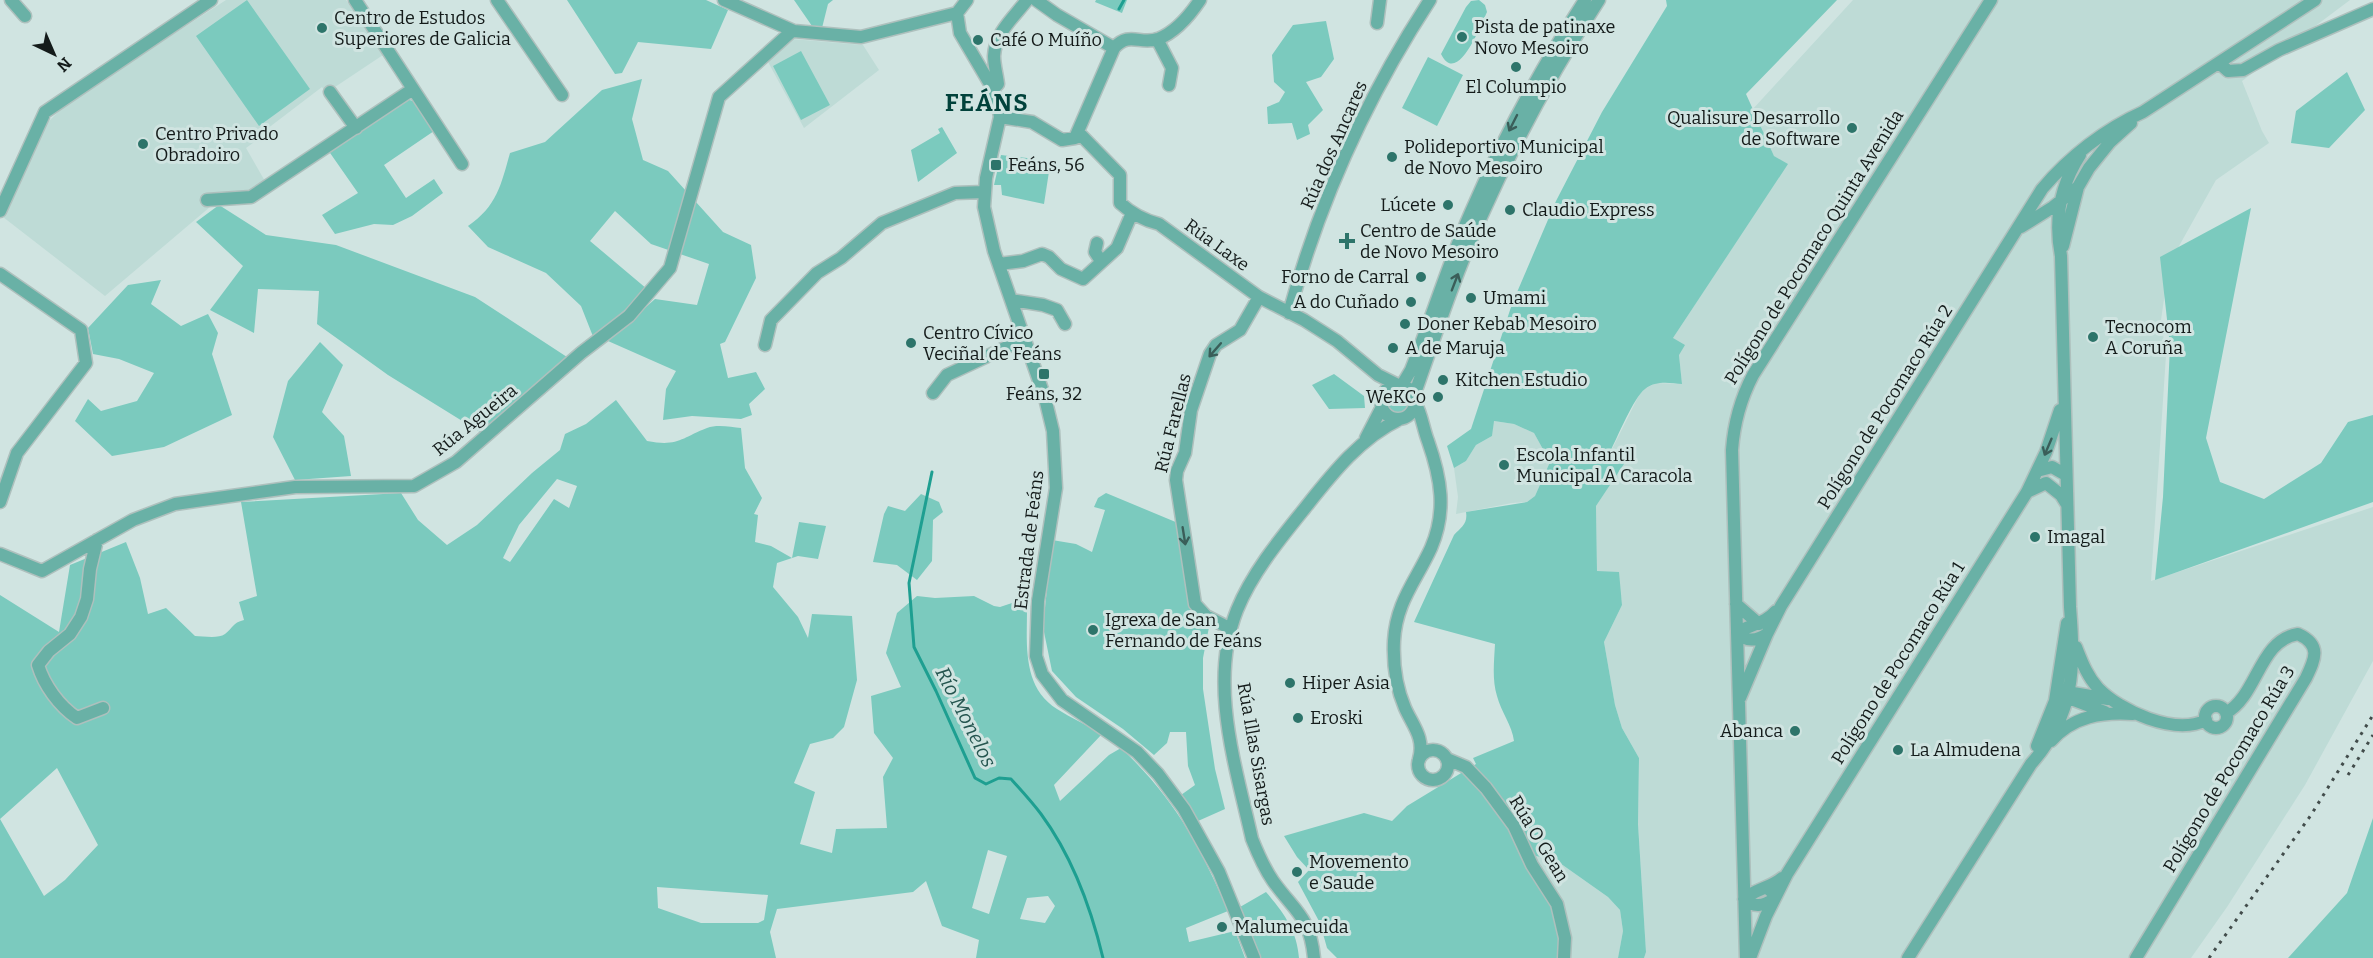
<svg xmlns="http://www.w3.org/2000/svg" width="2373" height="958" font-family="Bitter,serif">
	<rect width="100%" height="100%" fill="#d0e4e1"/>
	<!-- built -->
	<path fill="#bedbd6" d="M226 0H346L383 55 326 93 322 87 263 132 257 140 246 148 266 183 254 193 217 201 105 296 3 217 41 129 66 104Z
		M1853 0H2350L2242 81 2262 131 2269 143 2216 180 2169 264 2161 320 2166 355 2151 581 2373 507V661L2305 785 2227 907 2191 958H1644L1646 952 1638 824 1639 758 1622 728 1615 705 1604 642 1622 605 1621 596 1597 572 1596 506 1624 464 1610 453 1638 397 1644 389 1656 383 1682 384 1679 355 1673 338 1787 164 1774 156 1752 110Z
		M792 39 863 45 879 70 804 128 767 60Z
		M1493 421 1514 424 1534 433 1550 462 1535 496 1527 502 1512 503 1456 514 1458 497 1454 468 1466 461 1476 445 1492 436Z
		M1532 855 1557 861 1608 897 1620 910 1623 931 1618 958H1568Z"/>
	<!-- green -->
	<path fill="#7bcabe" fill-rule="evenodd" d="M247 0 310 89 259 126 196 36Z
		M567 0H706L728 10 711 49 638 42 622 73 615 74Z
		M794 0H833L828 4 822 28 812 26Z
		M1096 0H1127L1122 13 1095 2Z
		M1479 0 1485 5 1487 12C1481 25 1457 87 1441 54L1466 7 1471 1Z
		M1666 0H1837L1746 94 1774 156 1788 164 1673 338 1685 345 1679 355 1682 384C1670 383 1656 380 1645 389 1634 397 1617 438 1610 452L1627 453 1624 464 1596 506 1597 571 1619 572 1622 605 1604 642 1615 705 1622 728 1639 758 1638 824 1646 952 1644 958H1618L1623 931 1620 910 1608 897 1557 861 1532 855 1560 901 1568 958H1337L1327 948 1320 923 1298 882 1309 870 1297 857 1284 836 1364 813 1392 821 1407 806 1476 764 1473 758 1514 741C1512 725 1501 712 1497 696 1492 680 1494 662 1495 644L1414 622 1454 535C1461 527 1468 524 1466 512L1527 502 1535 496 1550 462 1534 433 1514 424 1494 421 1492 436 1476 445 1466 461 1454 468 1447 446 1471 429 1512 304 1556 201 1602 112 1667 6Z
		M1326 21 1334 59 1321 77 1306 82 1323 110 1308 125 1310 134 1297 140 1292 123 1268 124 1267 107 1279 102 1285 92 1274 82 1272 55 1293 25Z
		M801 51 830 105 801 120 773 66Z
		M1428 57 1463 75 1437 126 1402 108Z
		M2347 72 2365 110 2329 148 2291 143 2296 111Z
		M642 79 632 119 643 160 668 171 723 232 751 245 756 278 725 342 720 344 728 378 756 372 765 389 749 404 752 415 741 419 692 416 663 420 666 389 676 371 608 341 655 299 697 305 709 264 651 244 615 211 590 241 647 289 594 339 581 306 546 273 488 247 468 226C497 206 501 185 510 153L545 142 602 90Z
		M406 99 413 101 434 131 384 165 406 198 434 179 443 193 412 216 393 225 374 224 335 234 322 215 358 193 328 150Z
		M942 127 957 153 918 182 911 150 940 133 938 129Z
		M1001 155 1027 158 1050 165 1044 204 1002 195 1001 185H994Z
		M219 205 266 235 336 245 475 297 567 357 480 432 388 375 317 324 319 291 258 289 254 333 210 310 243 266 196 222Z
		M2251 208 2206 438 2220 482 2264 499 2321 463 2348 422 2373 415V502L2155 580 2163 497 2170 346 2160 257Z
		M161 280 151 304 181 326 208 314 218 333 212 354 232 415 164 447 112 456 75 421 88 399 101 411 137 401 154 373 119 359 93 354 88 328 128 285Z
		M320 342 343 365 322 412 344 436 351 476 295 480 273 437 288 381Z
		M1334 374 1364 396 1365 408 1329 409 1312 385Z
		M1386 402a12 12 0 1 1 24 0a12 12 0 1 1-24 0Z
		M616 400 647 441C678 447 681 438 707 428 717 424 731 427 741 428L745 468 762 498 754 514 758 515 755 542 771 546 792 558 799 522 826 526 818 559 798 556 777 563 773 587 798 617 808 638 812 614 852 616 857 680 844 727 833 738 810 744 794 783 815 792 800 844 832 853 836 829 887 828 883 777 893 758 874 733 871 696 901 687 886 653 897 613 917 596 935 598 974 596 994 606 1000 607 1027 598C1028 637 1019 685 1057 709 1071 718 1087 725 1102 734L1054 785 1060 801 1109 755 1121 748C1174 798 1199 844 1228 911L1186 928 1189 942 1235 931 1245 958H976L979 940 942 926 926 881 913 892 777 909 770 932 776 958H0V595L59 632 70 565 126 542 140 578 148 614 166 608 195 636C203 636 218 639 225 634 233 628 232 623 244 620L239 602 257 596 241 502 401 493 418 520 447 545 477 525 532 473 560 450 565 434 586 424ZM557 479 577 486 569 508 554 499 510 562 503 558 519 525ZM57 768 98 845 65 880 44 896 0 819ZM988 850 1007 856 989 914 972 908ZM657 887 768 895 764 920 758 923H701L658 908ZM1048 896 1055 906 1045 923 1020 919 1027 898Z
		M1106 493 1178 523 1186 573 1210 622 1203 658V689L1215 769 1225 809 1198 821 1181 795 1195 785 1188 766 1186 732H1170L1167 743 1154 755 1123 729 1076 697 1052 671 1043 627 1052 540 1076 544 1092 552 1105 510 1094 507 1098 498Z
		M921 494 939 502 943 512 933 520 932 561 917 580 897 565 873 562 884 514 888 506 905 511Z
		M2373 818V958H2288L2347 893Z
		M1266 892C1283 912 1297 930 1299 958H1261L1259 954 1240 907Z"/>
	<g fill="none" stroke-linecap="round" stroke-linejoin="round">
		<!-- stream -->
		<path stroke="#1e9f91" stroke-width="3" d="M1119 9 1124 0
			M932 472 909 583 914 647 936 691 975 778 986 784 999 778 1011 779C1021 790 1032 802 1041 814 1072 856 1091 908 1103 958"/>
		<defs>
			<path id="minor" d="M11 0 25 16
				M355 0 462 164
				M497 0 562 95
				M724 0 794 31 861 37 957 13
				M967 0 957 13 960 33 993 89 997 99 1000 117 986 178 984 207 994 251 1045 398 1053 431 1056 488 1038 601 1036 656 1042 674 1062 700 1137 752 1158 774 1184 809 1219 872 1254 958
				M1036 0 1057 15 1114 48
				M1377 23 1380 0
				M1157 39 1172 68 1169 85
				M2219 63 2228 71 2243 70 2279 50 2373 9
				M993 89 998 84C997 75 994 65 994 56 995 33 1014 17 1027 0
				M330 92 356 128
				M1000 117 1032 122 1062 140 1075 138 1114 48C1129 31 1140 45 1158 39 1176 32 1190 15 1200 0
				M1078 132 1120 175V203C1132 214 1143 220 1159 224L1259 297 1304 320 1337 341 1378 375 1396 384
				M207 200 251 197 413 89
				M0 211 45 112 211 0
				M2021 227 2053 207 2078 187 2089 168 2110 142 2131 123
				M1097 243 1095 252 1101 261
				M2063 246 2078 187
				M999 264 1023 261 1042 254 1049 257 1061 269 1083 279 1117 248 1132 213
				M0 274 81 330 86 363 17 453 0 502
				M1011 300 1043 305 1057 310 1065 324
				M1289 313C1319 203 1368 95 1430 0
				M765 345 771 320 817 273 841 258 882 223 955 193 984 192
				M1381 402a17 17 0 1 1 34 0a17 17 0 1 1-34 0Z
				M1402 385 1411 370C1432 318 1448 264 1471 212 1503 138 1541 68 1585 0
				M933 393 947 375 1024 339
				M1414 396C1435 336 1455 275 1481 217 1515 141 1554 69 1599 0
				M1415 402C1422 415 1423 428 1428 441 1441 478 1447 511 1431 548 1416 581 1396 602 1394 641 1393 663 1396 687 1405 708 1413 726 1425 738 1419 759
				M1366 438 1382 407
				M2037 471 2052 467 2066 475
				M2027 492 2046 483 2061 495 2066 503
				M97 540 90 569 87 599 81 617 70 634 49 651 38 665C44 685 59 706 77 718L103 708
				M0 554 42 571 133 520 175 504 295 487 414 486 456 462 581 353 629 316 670 268 719 97 792 31
				M1736 604 1759 624
				M1231 629 1206 616 1195 604 1176 480 1177 471 1185 453 1191 410 1210 354 1216 345 1240 330 1259 297
				M1767 634C1757 641 1746 642 1737 633 1750 624 1765 624 1776 611
				M2076 647C2082 662 2087 676 2098 688 2120 711 2175 736 2206 720
				M2066 689 2071 699 2105 712
				M2064 697 2073 693 2108 699
				M1740 698 1767 634 1781 606 2042 189C2069 157 2105 129 2143 112L2315 0
				M2205 717a11 11 0 1 1 22 0a11 11 0 1 1-22 0Z
				M2051 741C2073 716 2102 712 2133 714
				M2037 746 2055 701 2067 623
				M1418 765a15 15 0 1 1 30 0a15 15 0 1 1-30 0Z
				M1447 759 1466 767 1486 788 1514 826 1532 865 1557 904 1565 938 1564 958
				M1767 888 1773 893 1774 899C1763 906 1754 908 1744 899 1755 889 1770 888 1782 878
				M1314 958C1310 916 1295 912 1273 881 1264 868 1258 854 1252 839 1236 767 1208 683 1237 610 1252 573 1280 539 1305 508 1332 474 1360 438 1400 419
				M1746 958 1732 450C1734 422 1740 400 1753 375L1991 0
				M1750 958 1766 916 1787 874 2027 492 2046 452 2060 410
				M1908 958 2031 764C2075 714 2075 669 2070 607L2061 256C2054 220 2060 186 2080 155
				M2136 958 2306 678C2315 659 2322 645 2298 634 2259 640 2258 695 2226 713"/>
		</defs>
		<!-- minor casing -->
		<use href="#minor" stroke="#aec0bd" stroke-width="15"/>
		<!-- minor -->
		<use href="#minor" stroke="#69b1a6" stroke-width="12"/>
		<!-- rail -->
		<path stroke="#424c4b" stroke-width="3" stroke-dasharray="3 6" stroke-linecap="butt" d="M2348 775 2373 735
			M2209 958 2311 815 2373 715"/>
	</g>
	<!-- one-way arrows -->
	<defs><path id="oneway-shaft" d="M-6 0H5M1.5-3L5.5 0L1.5 3" fill="none" stroke-width="1.6" stroke-linecap="round" stroke-linejoin="round" transform="scale(1.5)"/></defs>
	<g stroke="#3a5e59">
		<use href="#oneway-shaft" transform="translate(1513 123) rotate(117)"/>
		<use href="#oneway-shaft" transform="translate(1455 282) rotate(-69)"/>
		<use href="#oneway-shaft" transform="translate(1215 350) rotate(131)"/>
		<use href="#oneway-shaft" transform="translate(2048 447) rotate(113)"/>
		<use href="#oneway-shaft" transform="translate(1184 536) rotate(81)"/>
	</g>
	<!-- markers -->
	<g fill="#2d746a" stroke="#d0e4e1" stroke-width="2">
		<circle cx="322" cy="28" r="6"/>
		<circle cx="1462" cy="37" r="6"/>
		<circle cx="978" cy="40" r="6"/>
		<circle cx="1516" cy="67" r="6"/>
		<circle cx="1852" cy="128" r="6"/>
		<circle cx="143" cy="144" r="6"/>
		<circle cx="1392" cy="157" r="6"/>
		<rect x="990" y="159" width="12" height="12" rx="3"/>
		<circle cx="1448" cy="205" r="6"/>
		<circle cx="1510" cy="210" r="6"/>
		<path d="M1344 232h6v6h6v6h-6v6h-6v-6h-6v-6h6z"/>
		<circle cx="1421" cy="277" r="6"/>
		<circle cx="1471" cy="298" r="6"/>
		<circle cx="1411" cy="302" r="6"/>
		<circle cx="1405" cy="324" r="6"/>
		<circle cx="2093" cy="337" r="6"/>
		<circle cx="911" cy="343" r="6"/>
		<circle cx="1393" cy="348" r="6"/>
		<rect x="1038" y="368" width="12" height="12" rx="3"/>
		<circle cx="1443" cy="380" r="6"/>
		<circle cx="1438" cy="397" r="6"/>
		<circle cx="1504" cy="465" r="6"/>
		<circle cx="2035" cy="537" r="6"/>
		<circle cx="1093" cy="630" r="6"/>
		<circle cx="1290" cy="683" r="6"/>
		<circle cx="1298" cy="718" r="6"/>
		<circle cx="1795" cy="731" r="6"/>
		<circle cx="1898" cy="750" r="6"/>
		<circle cx="1297" cy="872" r="6"/>
		<circle cx="1222" cy="927" r="6"/>
	</g>
	<g text-anchor="middle" dominant-baseline="central" stroke-width="6" stroke-linejoin="round" paint-order="stroke">
		<!-- poi labels -->
		<g font-size="18" fill="#141b1a" stroke="#d0e4e1" text-anchor="start">
			<text x="334" y="18">Centro de Estudos<tspan x="334" dy="21">Superiores de Galicia</tspan></text>
			<text x="1474" y="27">Pista de patinaxe<tspan x="1474" dy="21">Novo Mesoiro</tspan></text>
			<text x="990" y="40">Café O Muíño</text>
			<text x="1516" y="87" text-anchor="middle">El Columpio</text>
			<text x="1840" y="118" text-anchor="end">Qualisure Desarrollo<tspan x="1840" dy="21">de Software</tspan></text>
			<text x="155" y="134">Centro Privado<tspan x="155" dy="21">Obradoiro</tspan></text>
			<text x="1404" y="147">Polideportivo Municipal<tspan x="1404" dy="21">de Novo Mesoiro</tspan></text>
			<text x="1008" y="165">Feáns, 56</text>
			<text x="1436" y="205" text-anchor="end">Lúcete</text>
			<text x="1522" y="210">Claudio Express</text>
			<text x="1360" y="231">Centro de Saúde<tspan x="1360" dy="21">de Novo Mesoiro</tspan></text>
			<text x="1409" y="277" text-anchor="end">Forno de Carral</text>
			<text x="1483" y="298">Umami</text>
			<text x="1399" y="302" text-anchor="end">A do Cuñado</text>
			<text x="1417" y="324">Doner Kebab Mesoiro</text>
			<text x="2105" y="327">Tecnocom<tspan x="2105" dy="21">A Coruña</tspan></text>
			<text x="923" y="333">Centro Cívico<tspan x="923" dy="21">Veciñal de Feáns</tspan></text>
			<text x="1405" y="348">A de Maruja</text>
			<text x="1455" y="380">Kitchen Estudio</text>
			<text x="1044" y="394" text-anchor="middle">Feáns, 32</text>
			<text x="1426" y="397" text-anchor="end">WeKCo</text>
			<text x="1516" y="455">Escola Infantil<tspan x="1516" dy="21">Municipal A Caracola</tspan></text>
			<text x="2047" y="537">Imagal</text>
			<text x="1105" y="620">Igrexa de San<tspan x="1105" dy="21">Fernando de Feáns</tspan></text>
			<text x="1302" y="683">Hiper Asia</text>
			<text x="1310" y="718">Eroski</text>
			<text x="1783" y="731" text-anchor="end">Abanca</text>
			<text x="1910" y="750">La Almudena</text>
			<text x="1309" y="862">Movemento<tspan x="1309" dy="21">e Saude</tspan></text>
			<text x="1234" y="927">Malumecuida</text>
		</g>
		<!-- street labels -->
		<g font-size="18" fill="#141b1a" stroke="#d0e4e1">
			<text transform="translate(1334 145) rotate(-66)">Rúa dos Ancares</text>
			<text transform="translate(1217 245) rotate(36)">Rúa Laxe</text>
			<text transform="translate(1814 247) rotate(-58)">Polígono de Pocomaco Quinta Avenida</text>
			<text transform="translate(1885 407) rotate(-58)">Polígono de Pocomaco Rúa 2</text>
			<text transform="translate(475 420) rotate(-39)">Rúa Agueira</text>
			<text transform="translate(1173 423) rotate(-76)">Rúa Farellas</text>
			<text transform="translate(1029 540) rotate(-83)">Estrada de Feáns</text>
			<text transform="translate(1898 663) rotate(-58)">Polígono de Pocomaco Rúa 1</text>
			<text transform="translate(1256 754) rotate(80)">Rúa Illas Sisargas</text>
			<text transform="translate(2229 769) rotate(-59)">Polígono de Pocomaco Rúa 3</text>
			<text transform="translate(1539 839) rotate(59)">Rúa O Gean</text>
		</g>
		<!-- water labels -->
		<g font-size="20" font-style="italic" fill="#255650" stroke="#d0e4e1">
			<text transform="translate(966 717) rotate(63)">Río Monelos</text>
		</g>
		<!-- district labels -->
		<g font-size="24" font-weight="bold" letter-spacing="1.5" fill="#01423b" stroke="#d0e4e1">
			<text x="987" y="103">FEÁNS</text>
		</g>
	</g>
	<!-- north arrow -->
	<g transform="translate(54 54) rotate(136)" stroke="#d0e4e1" stroke-width="4.5" paint-order="stroke">
	<path d="M0-4.5L10 22L0 15L-10 22Z" fill="#141b1a"/>
	<text y="-9" font-size="16" font-weight="bold" text-anchor="middle" fill="#141b1a">N</text>
	</g>
</svg>
